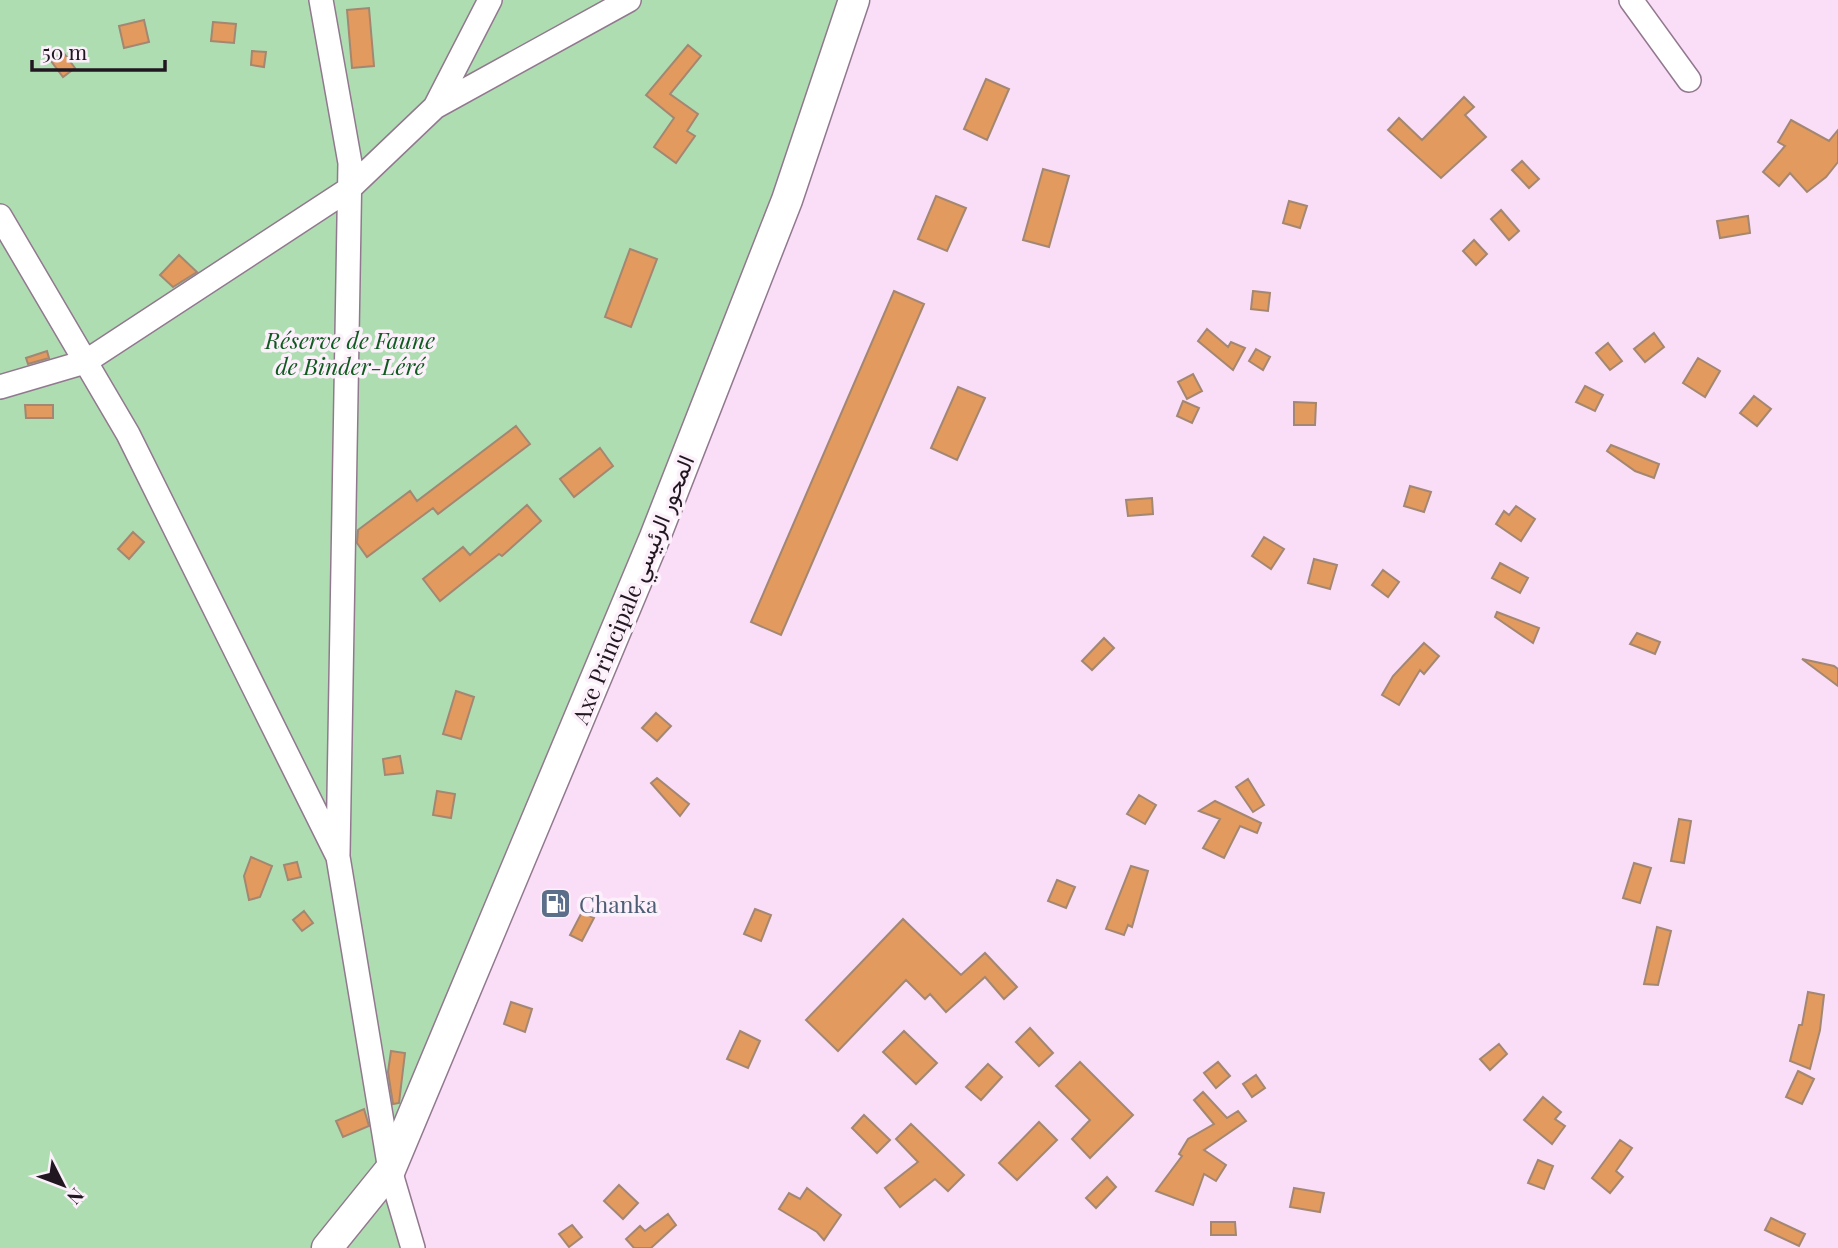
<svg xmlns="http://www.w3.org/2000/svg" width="1838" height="1248" font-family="'Playfair Display',Vazirmatn,serif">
	<rect width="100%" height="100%" fill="#faddf6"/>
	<!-- green -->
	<path fill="#afddb2" d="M0 0H854L390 1170 413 1248H0Z"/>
	<!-- building -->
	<path fill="#e29a5e" stroke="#a38772" stroke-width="2" d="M369 8 374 66 352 68 347 10Z
		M144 20 149 42 124 48 119 26Z
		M213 22 236 24 234 43 211 41Z
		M688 45 701 56 670 94 698 114 687 131 695 136 676 163 654 147 674 118 646 95Z
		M252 51 266 52 264 67 251 65Z
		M63 52 75 68 63 77 51 61Z
		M986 79 1009 89 987 140 964 129Z
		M1464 97 1474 107 1465 115 1486 137 1441 178 1388 130 1399 118 1422 140Z
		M1791 120 1829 141 1838 130V162L1826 177 1807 192 1790 173 1779 186 1763 172 1785 146 1778 142Z
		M1522 161 1539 179 1529 188 1512 170Z
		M1043 169 1069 176 1049 247 1023 240Z
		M936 196 966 208 947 251 918 239Z
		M1289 201 1307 206 1300 228 1283 223Z
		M1501 210 1519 231 1509 240 1491 219Z
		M1748 216 1750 233 1720 238 1717 221Z
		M1474 240 1487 254 1476 265 1463 251Z
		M630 249 657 259 631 327 605 317Z
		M179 255 197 272 173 287 160 275Z
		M894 291 924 304 781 635 751 622Z
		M1253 291 1270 293 1268 311 1251 309Z
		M1207 329 1228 347 1231 342 1245 348 1233 370 1198 341Z
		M1654 333 1664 347 1645 362 1634 349Z
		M1608 343 1622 361 1610 370 1596 353Z
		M1256 349 1270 357 1263 370 1249 361Z
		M47 351 49 358 28 364 26 358Z
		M1698 358 1720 371 1705 397 1683 383Z
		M1193 374 1202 391 1187 399 1178 382Z
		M1585 386 1603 395 1595 411 1576 402Z
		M958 387 985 398 957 460 931 448Z
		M1754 396 1771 409 1757 426 1740 413Z
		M1183 401 1199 408 1192 423 1177 416Z
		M1294 402 1316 403 1315 425H1294Z
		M25 405H53V418H26Z
		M516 426 530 444 438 514 433 508 367 557 357 543 358 530 410 491 417 501Z
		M1611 445 1659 464 1654 478 1635 471 1607 451Z
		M600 448 613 466 574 497 560 479Z
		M1410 486 1431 492 1424 512 1404 506Z
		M1152 498 1153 514 1128 516 1126 500Z
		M527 505 541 521 502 556 499 554 440 601 423 579 463 547 470 555Z
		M1516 506 1535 519 1521 541 1496 524 1504 511 1509 515Z
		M133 532 144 542 129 559 118 549Z
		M1264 537 1284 549 1271 569 1252 556Z
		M1314 559 1337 565 1330 589 1308 583Z
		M1500 563 1528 578 1520 593 1492 578Z
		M1383 570 1399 582 1388 597 1372 585Z
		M1497 612 1539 628 1533 643 1495 617Z
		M1637 633 1660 642 1655 654 1630 644Z
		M1104 638 1114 648 1092 670 1082 661Z
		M1424 643 1439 656 1424 674 1420 670 1399 705 1382 695 1393 676Z
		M1802 659 1834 666 1838 669V686Z
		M456 691 474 697 461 739 443 734Z
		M656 713 671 726 657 741 642 728Z
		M400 756 403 773 385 775 383 759Z
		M657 778 689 804 680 816 651 783Z
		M1248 779 1264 805 1253 812 1236 787Z
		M437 791 455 794 451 818 433 815Z
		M1139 795 1156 805 1145 824 1127 814Z
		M1215 801 1261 823 1257 833 1240 826 1224 858 1203 848 1220 819 1199 811Z
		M1679 819 1691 821 1684 863 1671 861Z
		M251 857 272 866 260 897 249 900 244 876Z
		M297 862 301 877 288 880 284 865Z
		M1634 863 1651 868 1640 903 1623 898Z
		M1131 866 1148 871 1132 927 1128 925 1124 935 1106 929Z
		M1057 880 1075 887 1066 908 1048 901Z
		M755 909 771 915 761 941 744 934Z
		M304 911 313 923 302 931 293 920Z
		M582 912 594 918 582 941 570 935Z
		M903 919 961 975 985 953 1017 987 1004 999 985 977 946 1012 930 994 925 999 906 980 838 1051 806 1020Z
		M1657 927 1671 931 1658 985 1644 984Z
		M1808 992 1824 995 1820 1030 1810 1069 1790 1061 1799 1025H1802Z
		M511 1002 532 1009 525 1032 504 1024Z
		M1030 1028 1053 1053 1039 1066 1016 1042Z
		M740 1031 760 1041 748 1068 727 1059Z
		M904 1031 937 1063 916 1084 883 1052Z
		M1499 1044 1507 1054 1490 1070 1480 1059Z
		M391 1051 405 1053 399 1103 393 1104 388 1072Z
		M1080 1062 1133 1115 1090 1158 1072 1139 1090 1120 1056 1086Z
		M1218 1062 1230 1076 1216 1088 1204 1073Z
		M988 1064 1002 1077 981 1100 966 1087Z
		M1798 1071 1814 1079 1802 1104 1786 1097Z
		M1256 1075 1265 1088 1252 1097 1243 1084Z
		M1203 1092 1227 1118 1238 1111 1246 1121 1204 1150 1226 1165 1216 1181 1204 1174 1193 1205 1156 1191 1182 1156 1179 1154 1188 1139 1214 1124 1194 1100Z
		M1543 1097 1561 1112 1555 1119 1565 1126 1552 1144 1524 1120Z
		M364 1109 369 1126 343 1137 336 1121Z
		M864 1115 890 1140 877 1153 852 1128Z
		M1039 1122 1057 1140 1017 1180 999 1163Z
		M911 1124 964 1175 948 1191 935 1179 900 1207 885 1188 918 1162 896 1139Z
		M1620 1140 1632 1148 1616 1171 1623 1177 1610 1193 1592 1178Z
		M1538 1160 1553 1166 1544 1189 1528 1183Z
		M1107 1177 1116 1187 1096 1208 1086 1198Z
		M619 1185 638 1203 623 1219 604 1201Z
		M807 1188 841 1215 824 1240 817 1232 779 1209 789 1193 800 1199Z
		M1294 1188 1324 1193 1320 1212 1290 1207Z
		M668 1214 676 1225 651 1248H634L626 1239 640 1226 645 1231Z
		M1771 1218 1805 1234 1799 1246 1765 1230Z
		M1211 1222H1235L1236 1235H1211Z
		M572 1225 582 1237 569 1247 559 1234Z"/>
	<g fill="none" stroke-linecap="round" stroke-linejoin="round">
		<defs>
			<path id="minor" d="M321 0 350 163 338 854
				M1631 0 1689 80
				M435 107 629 0
				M0 216 128 434 338 857 390 1170 413 1248
				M0 387 85 362 349 189 435 107 490 0"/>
			<path id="major" d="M327 1248 390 1170 655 537 787 200 854 0"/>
		</defs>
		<!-- minor casing -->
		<use href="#minor" stroke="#92788f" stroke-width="26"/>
		<!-- major casing -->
		<use href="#major" stroke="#92788f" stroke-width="33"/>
		<!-- minor -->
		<use href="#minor" stroke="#fff" stroke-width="23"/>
		<!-- major -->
		<use href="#major" stroke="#fff" stroke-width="30"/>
	</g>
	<!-- icons -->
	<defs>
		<symbol id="fuel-square" viewBox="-11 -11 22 22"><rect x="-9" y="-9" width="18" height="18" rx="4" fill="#5c6f8a" stroke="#fcf0fb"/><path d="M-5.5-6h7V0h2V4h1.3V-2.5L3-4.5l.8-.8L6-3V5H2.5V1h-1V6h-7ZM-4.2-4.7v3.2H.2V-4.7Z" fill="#fff"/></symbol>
	</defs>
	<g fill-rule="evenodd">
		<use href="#fuel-square" x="538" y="886" width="35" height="35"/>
	</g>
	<g text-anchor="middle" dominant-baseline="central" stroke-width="7" stroke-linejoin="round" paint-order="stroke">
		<!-- park labels -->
		<g font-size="23" font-style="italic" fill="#0e5a1f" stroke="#fcf0fb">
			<text x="350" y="339">Réserve de Faune<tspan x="350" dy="26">de Binder-Léré</tspan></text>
		</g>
		<!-- street labels -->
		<g font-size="23" fill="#211720" stroke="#fcf0fb">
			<text transform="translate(632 589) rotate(-68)">Axe Principale المحور الرئيسي</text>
		</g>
		<!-- service labels -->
		<g font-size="23" fill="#4e5e75" stroke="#fcf0fb" text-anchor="start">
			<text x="579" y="903">Chanka</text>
		</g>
	</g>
	<!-- north arrow -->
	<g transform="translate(63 1185) rotate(132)" stroke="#fcf0fb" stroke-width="5" paint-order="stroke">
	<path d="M0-5L12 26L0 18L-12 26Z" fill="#211720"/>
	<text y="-10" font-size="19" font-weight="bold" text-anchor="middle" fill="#211720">N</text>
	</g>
	<!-- scale -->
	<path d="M32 60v10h133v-10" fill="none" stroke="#211720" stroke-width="3.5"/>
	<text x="42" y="60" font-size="21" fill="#211720" stroke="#fcf0fb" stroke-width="5" paint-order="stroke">50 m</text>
</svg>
